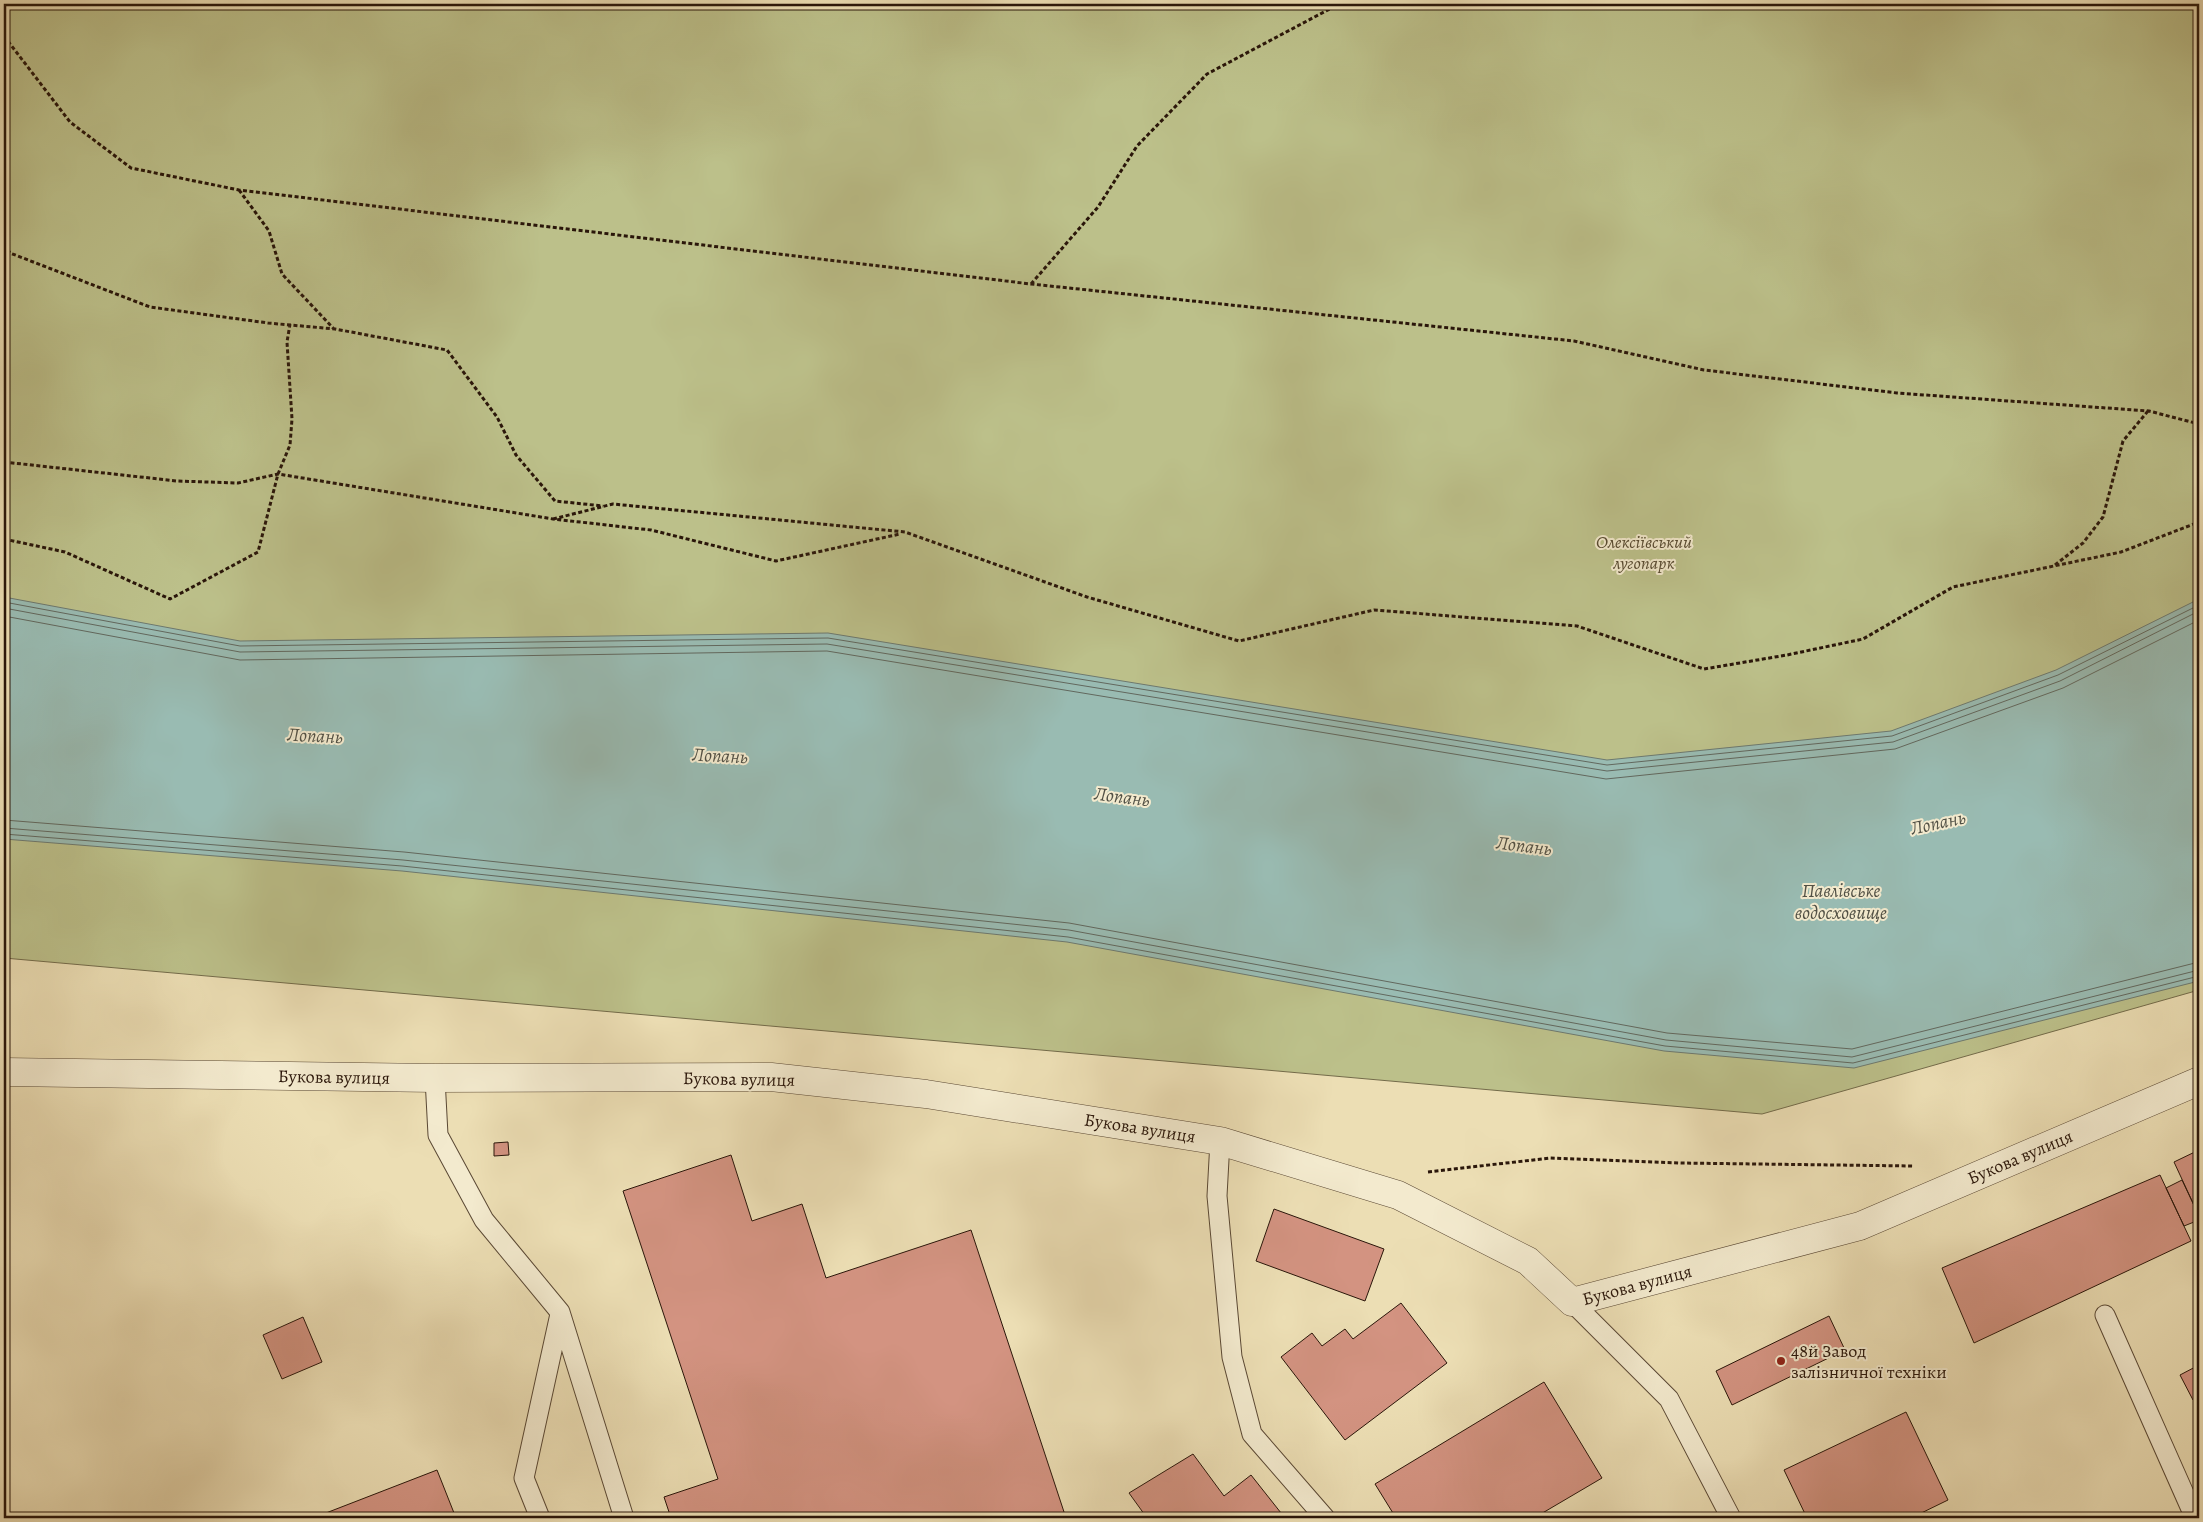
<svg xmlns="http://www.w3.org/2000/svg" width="2203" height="1522" font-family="Alegreya,serif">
	<rect width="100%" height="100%" fill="#ecdeb4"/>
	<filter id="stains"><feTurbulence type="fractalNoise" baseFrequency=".004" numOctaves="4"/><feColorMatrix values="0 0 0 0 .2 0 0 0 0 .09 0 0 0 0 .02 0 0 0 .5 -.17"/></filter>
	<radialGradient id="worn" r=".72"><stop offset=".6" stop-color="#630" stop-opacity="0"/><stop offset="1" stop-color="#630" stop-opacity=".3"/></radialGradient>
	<!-- green -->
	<path fill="#bcc08a" stroke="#736b4a" d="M4 4H2199V990L1762 1114 4 958Z"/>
	<!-- water -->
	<path fill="#99bbb2" stroke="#6d796f" d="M4 597 240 641 828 633 1607 760 1891 731 2056 670 2199 599V981L1854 1068 1664 1051 1067 942 402 871 4 839Z"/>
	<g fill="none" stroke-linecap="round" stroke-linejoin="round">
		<!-- shore -->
		<path stroke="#62685e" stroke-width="1" d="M4 602 240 646 828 638 1607 765 1892 736 2058 675 2199 605
			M4 608 240 652 827 644 1607 771 1893 742 2060 681 2199 611
			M4 616 240 660 827 651 1606 779 1895 749 2063 688 2199 620
			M4 820 404 852 1069 923 1667 1033 1852 1049 2199 962
			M4 828 403 860 1069 930 1666 1040 1852 1057 2199 970
			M4 834 402 866 1068 937 1665 1046 1853 1063 2199 976"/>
	</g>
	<!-- building -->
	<path fill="#d39381" stroke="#2a160a" d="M508 1142 509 1155 494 1156V1143Z
		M2199 1150V1216L2174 1162Z
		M731 1155 752 1221 802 1204 826 1278 971 1230 1066 1518H671L664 1497 718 1479 623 1191Z
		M2160 1175 2191 1241 1974 1343 1942 1268Z
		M2182 1180 2199 1216V1220L2184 1226 2166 1188Z
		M1274 1209 1384 1249 1365 1301 1256 1261Z
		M1401 1303 1447 1363 1345 1440 1281 1357 1312 1333 1322 1346 1345 1329 1353 1339Z
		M1829 1316 1845 1350 1732 1405 1716 1371Z
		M303 1317 322 1362 282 1379 263 1335Z
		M2199 1365V1397L2193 1400 2180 1375Z
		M1544 1382 1602 1478 1534 1518H1396L1375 1484Z
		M1906 1412 1948 1500 1911 1518H1807L1784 1470Z
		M1193 1454 1224 1496 1251 1475 1285 1518H1147L1129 1493Z
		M437 1470 456 1518H313Z"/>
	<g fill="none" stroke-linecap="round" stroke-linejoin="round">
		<defs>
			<path id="service" d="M435 1078 438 1135 484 1220 560 1312 624 1518
				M1220 1141 1217 1196 1232 1357 1252 1434 1325 1518
				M1572 1302 1669 1399 1731 1518
				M2105 1315 2195 1518
				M540 1518 524 1478 560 1314"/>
			<path id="minor" d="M4 1072 435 1078 771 1077 926 1094 1220 1141 1398 1195 1528 1261 1572 1302 1860 1226 2199 1081"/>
		</defs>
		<!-- service casing -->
		<use href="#service" stroke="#5a4834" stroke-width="21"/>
		<!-- minor casing -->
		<use href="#minor" stroke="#5a4834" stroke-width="29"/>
		<!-- path -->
		<path stroke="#2a160a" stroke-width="3" stroke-dasharray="4 2.5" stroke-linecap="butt" d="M4 36 70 122 131 168 239 190 1031 284 1574 341 1704 370 1897 393 2149 411 2199 424
			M239 190 269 231 282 274 334 329
			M4 244 10 253 150 307 268 323 335 329 447 350 497 417 516 455 555 501 603 506
			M1031 284 1098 207 1137 146 1207 74 1339 4
			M4 462 177 481 238 483 278 474 553 519 651 530 776 561 900 534
			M553 519 613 504 905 532 1087 597 1239 641 1374 610 1577 626 1704 669 1787 655 1863 639 1953 587 2121 552 2199 522
			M4 539 65 552 170 599 258 552 278 474 290 445 292 419 287 342 290 324
			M2055 565 2083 543 2103 517 2123 441 2148 411
			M1428 1172 1550 1158 1681 1163 1913 1166"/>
		<!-- service -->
		<use href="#service" stroke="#f3eace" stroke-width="19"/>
		<!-- minor -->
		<use href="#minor" stroke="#f3eace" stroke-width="28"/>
	</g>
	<!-- markers -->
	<circle fill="#8f2418" stroke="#f3eace" stroke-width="2" cx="1781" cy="1361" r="5"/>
	<g text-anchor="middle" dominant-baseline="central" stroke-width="4" stroke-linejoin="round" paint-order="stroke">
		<!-- park labels -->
		<g font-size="18" font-style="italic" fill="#564930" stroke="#f3eace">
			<text x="1644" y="542">Олексіївський<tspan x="1644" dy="21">лугопарк</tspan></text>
		</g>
		<!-- street labels -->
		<g font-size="18" fill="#2a160a" stroke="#f3eace">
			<text transform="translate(334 1077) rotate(1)">Букова вулиця</text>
			<text transform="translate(739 1079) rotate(1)">Букова вулиця</text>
			<text transform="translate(1140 1128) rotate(9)">Букова вулиця</text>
			<text transform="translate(2020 1157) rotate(-23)">Букова вулиця</text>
			<text transform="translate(1637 1285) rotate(-15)">Букова вулиця</text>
		</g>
		<!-- poi labels -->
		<g font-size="18" fill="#2a160a" stroke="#f3eace" text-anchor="start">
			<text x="1791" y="1351">48й Завод<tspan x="1791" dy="21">залізничної техніки</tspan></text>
		</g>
		<!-- water labels -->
		<g font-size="19" font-style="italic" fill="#515045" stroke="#f3eace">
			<text transform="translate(315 736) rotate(3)">Лопань</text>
			<text transform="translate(720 756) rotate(3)">Лопань</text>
			<text transform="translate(1122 797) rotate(7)">Лопань</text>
			<text transform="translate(1938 823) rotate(-12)">Лопань</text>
			<text transform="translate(1524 846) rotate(7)">Лопань</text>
			<text x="1841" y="891">Павлівське<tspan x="1841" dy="22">водосховище</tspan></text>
		</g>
	</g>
	<!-- margin -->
	<rect width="2203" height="1522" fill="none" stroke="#ecdeb4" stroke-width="20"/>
	<rect x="5" y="5" width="2193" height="1512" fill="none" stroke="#2a160a" stroke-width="2.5"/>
	<rect x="10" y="10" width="2183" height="1502" fill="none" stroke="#2a160a"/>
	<rect width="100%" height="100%" filter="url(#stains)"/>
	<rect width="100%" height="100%" fill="url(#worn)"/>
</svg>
